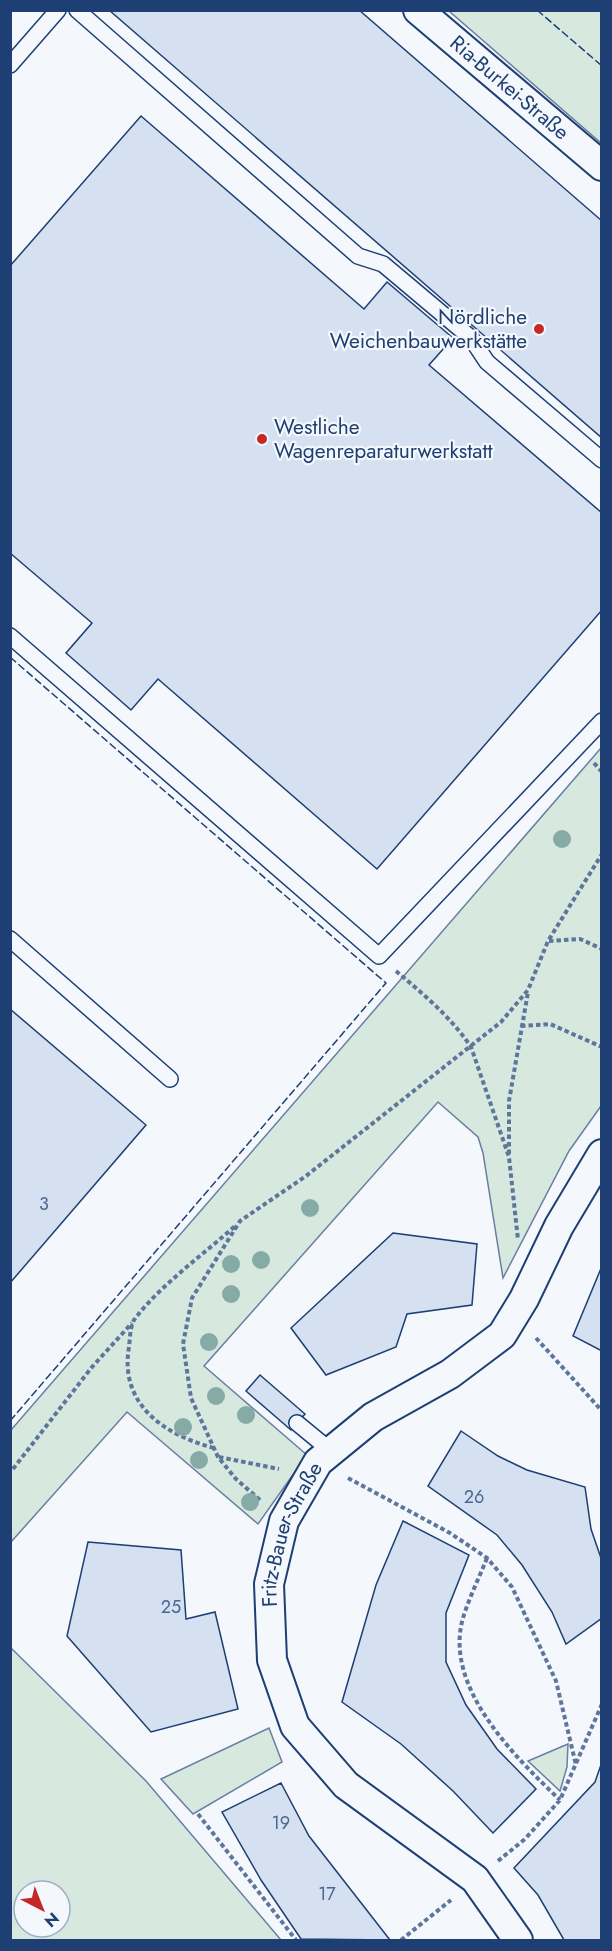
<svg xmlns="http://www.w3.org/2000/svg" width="612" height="1951" font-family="Jost,sans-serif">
	<rect width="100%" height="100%" fill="#f4f7fb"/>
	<!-- green -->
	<path fill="#d7e8df" stroke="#687fa3" stroke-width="1.5" fill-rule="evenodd" d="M449 11H601V143Z
		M601 748V1106L569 1151 503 1278 483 1153 478 1137 438 1102 204 1366 307 1455 258 1524 127 1412 11 1542V1430Z
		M11 1648 146 1781 281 1940H11ZM24 1891H60V1927H24Z
		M269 1728 282 1762 193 1814 161 1779Z
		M568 1744 567 1767 560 1791 528 1761Z"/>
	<!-- building -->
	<path fill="#d5e0f0" stroke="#1d3f73" stroke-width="1.5" d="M109 10H359L602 221V438Z
		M141 116 364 309 387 282 453 338 429 365 602 513V610L377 869 158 679 131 710 66 653 92 623 10 553V266Z
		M10 1009 146 1125 10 1283Z
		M393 1233 477 1244 472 1305 407 1314 396 1347 326 1375 291 1328Z
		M602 1266V1351L573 1336Z
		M260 1375 305 1414 291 1430 246 1391Z
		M461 1431 498 1456 527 1470 585 1487 591 1529 602 1561V1618L566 1644 552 1612 522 1565 497 1535 428 1486Z
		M403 1521 469 1555 446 1613V1662L466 1705 497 1749 536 1789 493 1833 453 1791 401 1744 342 1702 376 1585Z
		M88 1542 181 1550 186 1619 215 1612 238 1709 151 1732 67 1636Z
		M602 1762V1940H564L538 1895 514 1868 595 1782Z
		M281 1783 309 1836 390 1940 301 1939 261 1880 222 1812Z"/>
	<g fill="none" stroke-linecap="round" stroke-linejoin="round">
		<defs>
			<path id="lane" d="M77 10 358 256 383 264 471 338 487 362 602 460
				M10 65 58 10
				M10 636 379 956 602 721
				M10 939 170 1079
				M297 1423 331 1451"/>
			<g id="street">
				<path id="s1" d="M418 10 602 166"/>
				<path id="s2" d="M518 1940 475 1879 346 1785 295 1726 272 1660 269 1584 284 1521 318 1462 373 1417 450 1374 502 1335 524 1299 559 1226 602 1154"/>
			</g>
		</defs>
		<!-- lane casing -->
		<use href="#lane" stroke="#1d3f73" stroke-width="18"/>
		<!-- street casing -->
		<use href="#street" stroke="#1d3f73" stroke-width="32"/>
		<!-- path -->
		<path stroke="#5e769c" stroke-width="4" stroke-dasharray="4.5 3" stroke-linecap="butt" d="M594 763 602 772
			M549 941 580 939 602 949
			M396 971C423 994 451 1017 471 1047L509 1157 518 1240
			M521 1026 550 1024 602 1047
			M509 1154V1101L528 992
			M536 1338 602 1411
			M214 1448C165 1435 119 1405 129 1347 130 1339 130 1327 134 1320 159 1286 203 1255 235 1226
			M219 1457 279 1469
			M13 1469 92 1367 132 1323
			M348 1478 450 1533 487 1558 512 1587 556 1681 576 1765
			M260 1500 236 1479 218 1457 191 1398 183 1344 192 1298 240 1221 306 1176 501 1022 528 990 548 941 602 854
			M487 1558C479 1578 469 1598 463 1618 443 1687 515 1757 560 1800
			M198 1814 296 1940
			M498 1861 525 1839 560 1800 602 1704
			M401 1940 451 1900"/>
		<!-- lane -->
		<use href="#lane" stroke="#f4f7fb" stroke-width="15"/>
		<!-- street -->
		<use href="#street" stroke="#f4f7fb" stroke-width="28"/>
		<!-- fence -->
		<path stroke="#1d3f73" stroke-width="1.5" stroke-dasharray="8 3" stroke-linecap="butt" d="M537 10 602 66
			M10 657 386 983 10 1421"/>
	</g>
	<!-- trees -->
	<g fill="#86aba6">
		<circle cx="562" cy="839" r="9"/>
		<circle cx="310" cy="1208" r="9"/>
		<circle cx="261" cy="1260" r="9"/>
		<circle cx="231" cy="1264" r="9"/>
		<circle cx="231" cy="1294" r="9"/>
		<circle cx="209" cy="1342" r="9"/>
		<circle cx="216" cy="1396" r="9"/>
		<circle cx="246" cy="1415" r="9"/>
		<circle cx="183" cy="1427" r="9"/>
		<circle cx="199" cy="1460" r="9"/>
		<circle cx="250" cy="1502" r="9"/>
	</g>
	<!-- markers -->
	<g fill="#c62828" stroke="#f4f7fb" stroke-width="2">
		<circle cx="539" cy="329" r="6"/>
		<circle cx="262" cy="439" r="6"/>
	</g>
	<g text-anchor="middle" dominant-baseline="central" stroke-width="4.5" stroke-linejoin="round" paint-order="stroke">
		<!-- number labels -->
		<g font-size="18" fill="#4b6792">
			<text x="44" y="1204">3</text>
			<text x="474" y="1497">26</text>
			<text x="171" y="1607">25</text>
			<text x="281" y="1823">19</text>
			<text x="327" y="1894">17</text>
		</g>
		<!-- street labels -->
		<g font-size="21" fill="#1d3f73" stroke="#f4f7fb">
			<text stroke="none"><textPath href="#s1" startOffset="120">Ria-Burkei-Straße</textPath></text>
			<text stroke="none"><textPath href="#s2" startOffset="512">Fritz-Bauer-Straße</textPath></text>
		</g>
		<!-- poi labels -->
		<g font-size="21" fill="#1d3f73" stroke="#f4f7fb" text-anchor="end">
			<text x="527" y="317">Nördliche<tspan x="527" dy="24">Weichenbauwerkstätte</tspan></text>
			<text x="274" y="427" text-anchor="start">Westliche<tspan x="274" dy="24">Wagenreparaturwerkstatt</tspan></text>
		</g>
	</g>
	<!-- border -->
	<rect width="612" height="1951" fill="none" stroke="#1d3f73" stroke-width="24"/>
	<!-- north arrow -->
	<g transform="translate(42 1909) rotate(138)"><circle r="28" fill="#f4f7fb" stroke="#9eadc5" stroke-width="1.5"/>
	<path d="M0-4.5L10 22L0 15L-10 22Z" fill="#c62828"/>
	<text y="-9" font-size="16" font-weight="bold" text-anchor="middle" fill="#1d3f73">N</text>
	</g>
</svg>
